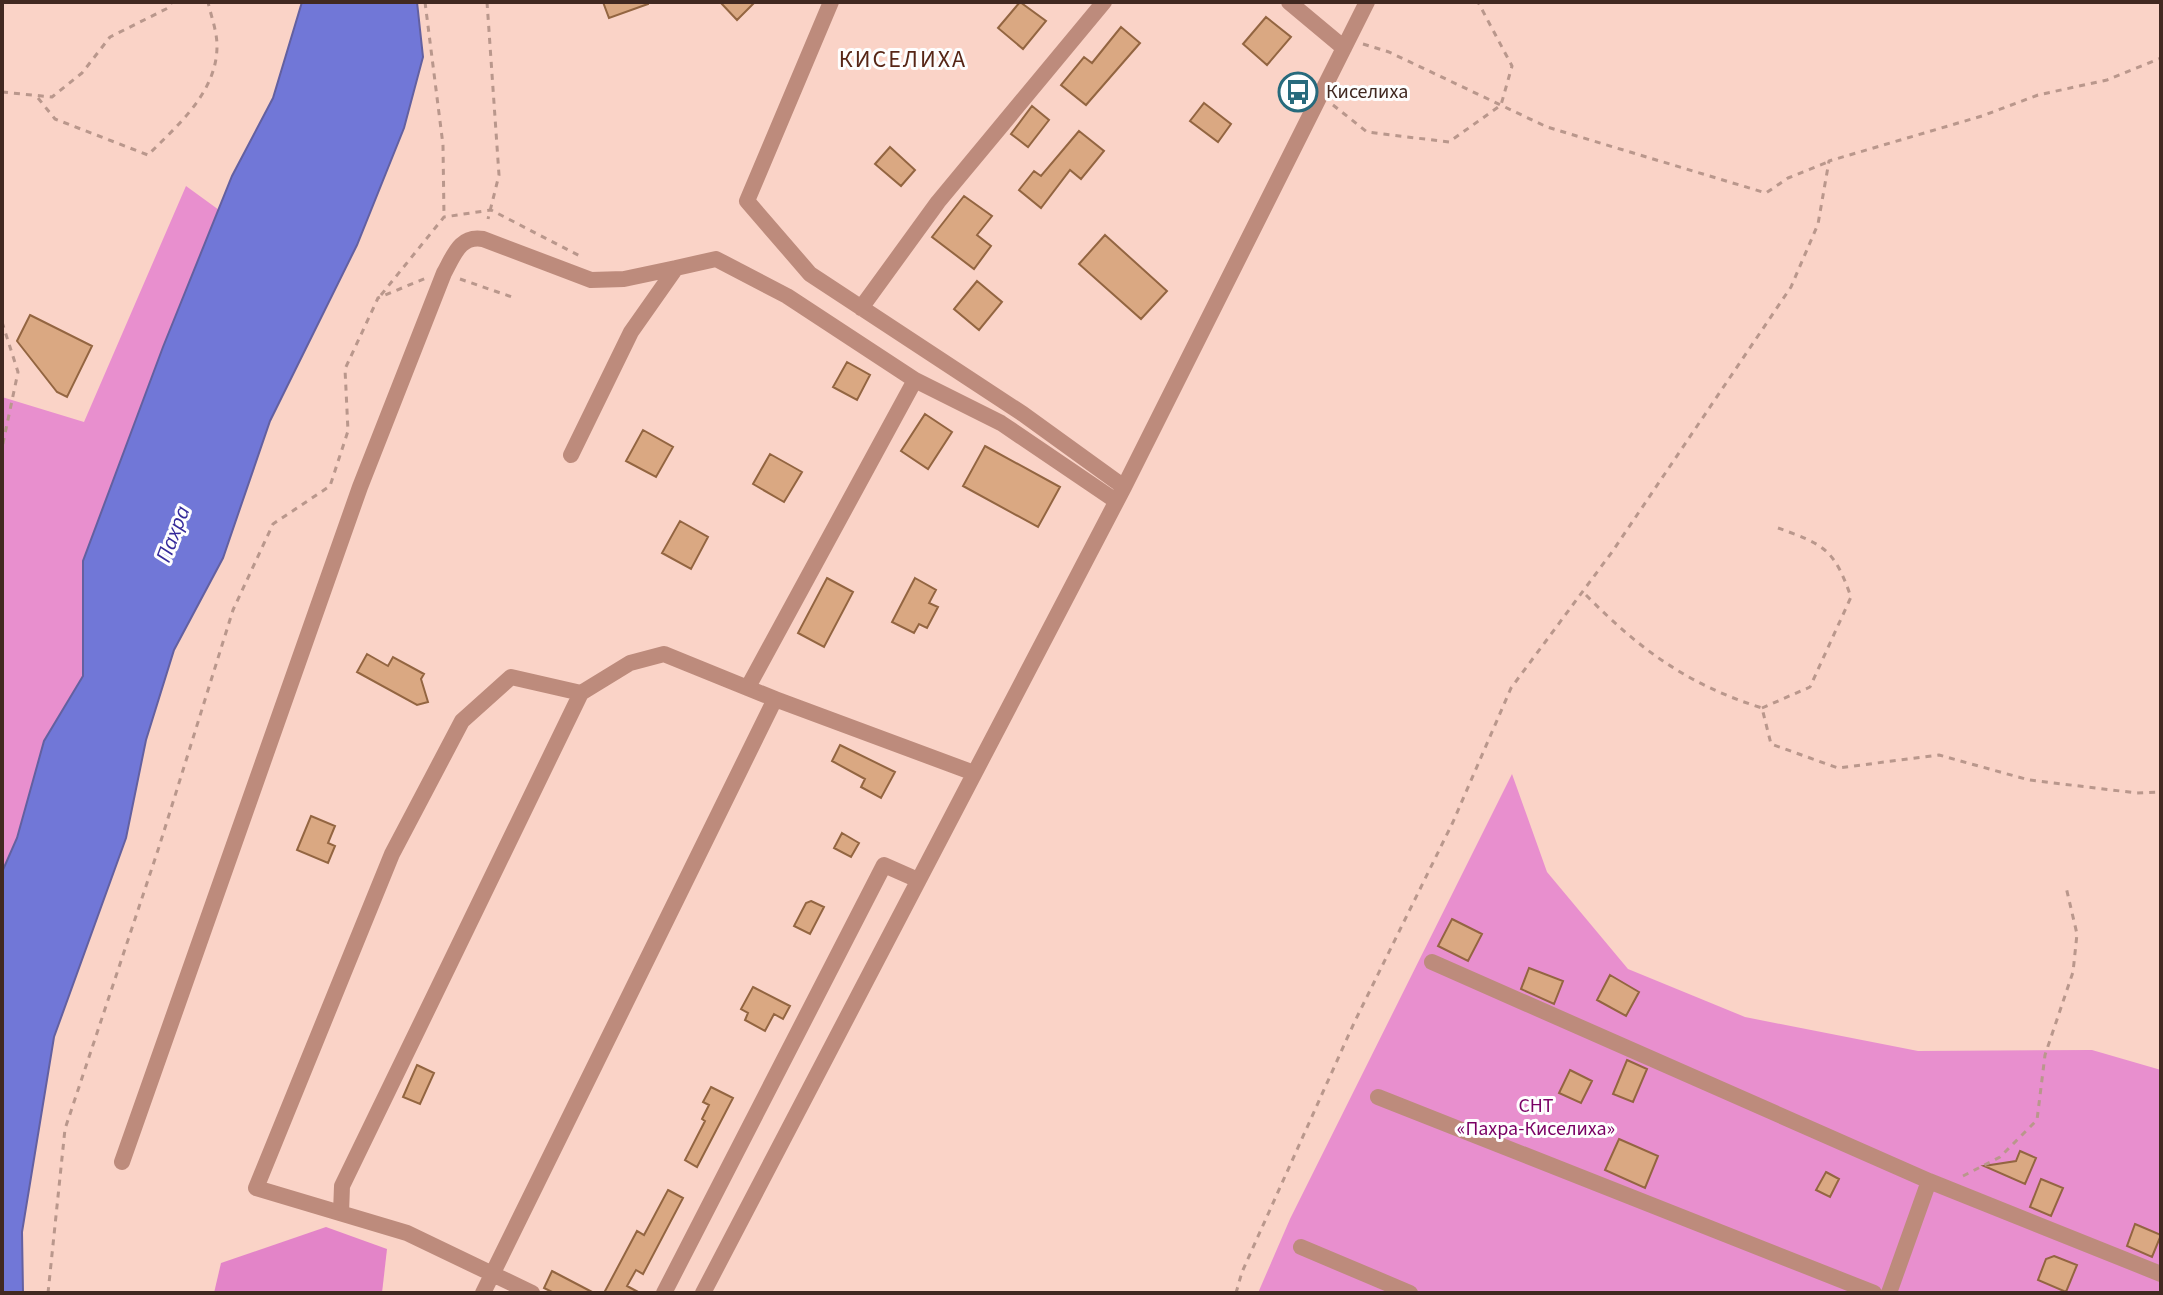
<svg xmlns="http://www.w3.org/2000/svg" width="2163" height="1295" font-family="'Source Sans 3',sans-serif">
	<rect width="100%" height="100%" fill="#fad3c7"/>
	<!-- green -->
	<path fill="#e88fce" d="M186 186 219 210 163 347 83 561V676L44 741 17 838 2 872V397L84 422Z
		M1512 774 1547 872 1628 969 1745 1017 1918 1051 2092 1050 2161 1070V1293H1258L1290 1219Z"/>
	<!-- forest -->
	<path fill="#e384c8" d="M326 1227 387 1249 382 1293H214L221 1263Z"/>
	<!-- water -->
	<path fill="#7177d7" stroke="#6360a0" stroke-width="2" d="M302 2H417L423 57 404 128 357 245 270 421 223 558 174 650 146 740 126 838 54 1037 22 1232 23 1293H2V872L17 838 44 741 83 676V561L163 347 232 176 273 98Z"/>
	<!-- building -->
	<path fill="#daa882" stroke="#936541" stroke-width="2" d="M603 2H648V4L609 18Z
		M720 2H755L737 20Z
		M1020 2 1046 21 1023 49 998 28Z
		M1266 17 1291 37 1267 65 1243 44Z
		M1121 27 1140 43 1086 105 1061 85 1084 57 1092 63Z
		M1204 103 1231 124 1218 142 1190 121Z
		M1032 106 1049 120 1028 147 1011 134Z
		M1079 131 1104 151 1081 179 1070 170 1041 208 1019 190 1034 171 1041 176Z
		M890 147 915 170 901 186 875 164Z
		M964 196 992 216 977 235 991 246 974 269 932 237Z
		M1105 235 1167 291 1141 319 1079 264Z
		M977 281 1002 302 979 330 954 309Z
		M30 315 92 346 67 397 57 392 17 341Z
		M847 362 870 375 857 400 833 387Z
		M925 414 952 432 928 469 901 451Z
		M643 430 673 447 656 477 626 461Z
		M985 446 1060 487 1038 527 963 486Z
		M770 454 802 472 784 502 753 484Z
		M680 521 708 537 691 569 662 553Z
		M827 578 853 592 824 647 798 633Z
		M915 578 936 590 929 603 938 607 927 628 919 624 914 633 892 622Z
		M367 654 388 666 393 657 424 674 421 679 428 702 417 705 357 672Z
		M840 745 895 772 881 798 861 787 865 779 832 761Z
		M311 816 335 826 328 843 335 846 328 863 297 850Z
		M842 833 859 843 851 857 834 848Z
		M811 901 824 907 810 934 794 926 806 903Z
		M1452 919 1482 934 1468 961 1438 946Z
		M1529 968 1563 981 1554 1004 1521 989Z
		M1610 975 1639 992 1626 1016 1597 1000Z
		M753 987 790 1006 783 1019 774 1014 765 1031 745 1020 748 1013 741 1009Z
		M1627 1060 1647 1069 1633 1102 1613 1094Z
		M417 1065 434 1073 420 1104 403 1097Z
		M1570 1070 1592 1081 1581 1103 1559 1093Z
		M711 1087 733 1098 697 1167 685 1160 705 1121 702 1119 709 1105 703 1102Z
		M1619 1139 1658 1156 1645 1188 1605 1170Z
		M2020 1151 2036 1158 2025 1184 1984 1166 2016 1161Z
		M1826 1172 1839 1179 1830 1197 1816 1190Z
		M2041 1179 2063 1188 2051 1216 2030 1207Z
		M668 1190 683 1198 643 1274 636 1270 627 1286 640 1293H604L637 1231 644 1235Z
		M2135 1224 2161 1235 2152 1257 2127 1246Z
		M2054 1256 2077 1265 2066 1292 2038 1280 2046 1259Z
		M552 1271 594 1293H554L544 1288Z"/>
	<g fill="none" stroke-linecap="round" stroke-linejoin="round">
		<!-- path -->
		<path stroke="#b9978c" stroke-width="3" stroke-dasharray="6 6" stroke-linecap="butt" d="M425 2 443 145 444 217
			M487 2 499 175 488 219
			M1363 44 1389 52 1547 127 1766 193 1788 178 1828 162
			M2 92 52 97 82 73 110 37 168 8 172 2
			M38 98 55 119 148 155C178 125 217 92 217 46 217 31 211 16 208 2
			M1333 105 1367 132 1449 142 1501 105 1512 66 1478 2
			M460 279 512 297
			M381 295 444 217 491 210 580 256
			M2 322 18 372 2 448
			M1586 595C1639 649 1688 685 1762 708L1771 744 1838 768 1939 755 2029 780 2137 793 2161 792
			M1762 708 1810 687 1851 597C1834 549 1825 545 1778 528
			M1963 1176 2000 1157 2037 1120 2045 1055 2073 972 2077 934 2066 887
			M48 1293 65 1129 159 847 233 610 273 524 330 486 348 431 345 369 378 298 426 278
			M1236 1293 1242 1272 1354 1023 1453 822 1511 688 1612 552 1791 287 1818 224 1829 161 1982 116 2038 95 2107 80 2161 58"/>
		<!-- minor -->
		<path stroke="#bd8b7c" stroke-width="16" d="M831 2 747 201 810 274 1023 414 1124 487
			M1289 2 1344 48
			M861 308 938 202 1104 2
			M571 455 631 332 676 268 716 259 787 296 915 380 1001 423 1116 501
			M748 687 915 380
			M1432 962 1929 1181 2161 1274
			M1378 1097 1874 1293
			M122 1162 360 487 444 273C454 255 460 235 483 239L591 280 624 279 676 268
			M341 1213 342 1186 581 693 630 663 664 654 775 699
			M1301 1247 1410 1293
			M483 1293 775 699 974 773
			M532 1293 407 1233 256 1188 392 854 462 721 511 677 581 693
			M664 1293 884 865 918 880
			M703 1293 1124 487 1367 2
			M1889 1293 1929 1181"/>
	</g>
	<!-- icons -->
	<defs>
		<symbol id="bus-ring" viewBox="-11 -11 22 22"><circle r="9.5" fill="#fefefe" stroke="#276a7c" stroke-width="1.5"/><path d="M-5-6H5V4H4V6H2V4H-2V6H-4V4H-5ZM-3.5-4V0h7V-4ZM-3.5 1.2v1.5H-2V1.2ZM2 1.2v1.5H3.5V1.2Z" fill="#276a7c"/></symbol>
	</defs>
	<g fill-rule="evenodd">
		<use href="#bus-ring" x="1276" y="70" width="44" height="44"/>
	</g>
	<g text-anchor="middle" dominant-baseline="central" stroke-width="6" stroke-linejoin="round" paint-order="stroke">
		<!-- poi labels -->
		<g font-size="20" fill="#412921" stroke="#fefefe" text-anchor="start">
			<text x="1326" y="92">Киселиха</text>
		</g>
		<!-- park labels -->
		<g font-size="20" fill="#7a0064" stroke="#fefefe">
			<text x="1536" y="1106">СНТ<tspan x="1536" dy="23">«Пахра-Киселиха»</tspan></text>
		</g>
		<!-- water labels -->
		<g font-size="22" font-style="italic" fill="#352a9a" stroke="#fefefe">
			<text transform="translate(173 534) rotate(-69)">Пахра</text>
		</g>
		<!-- quarter labels -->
		<g font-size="24" letter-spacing="2" fill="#572616" stroke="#fefefe">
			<text x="903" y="59">КИСЕЛИХА</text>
		</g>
	</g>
	<!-- border -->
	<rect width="2163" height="1295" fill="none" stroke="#412921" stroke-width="8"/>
</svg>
